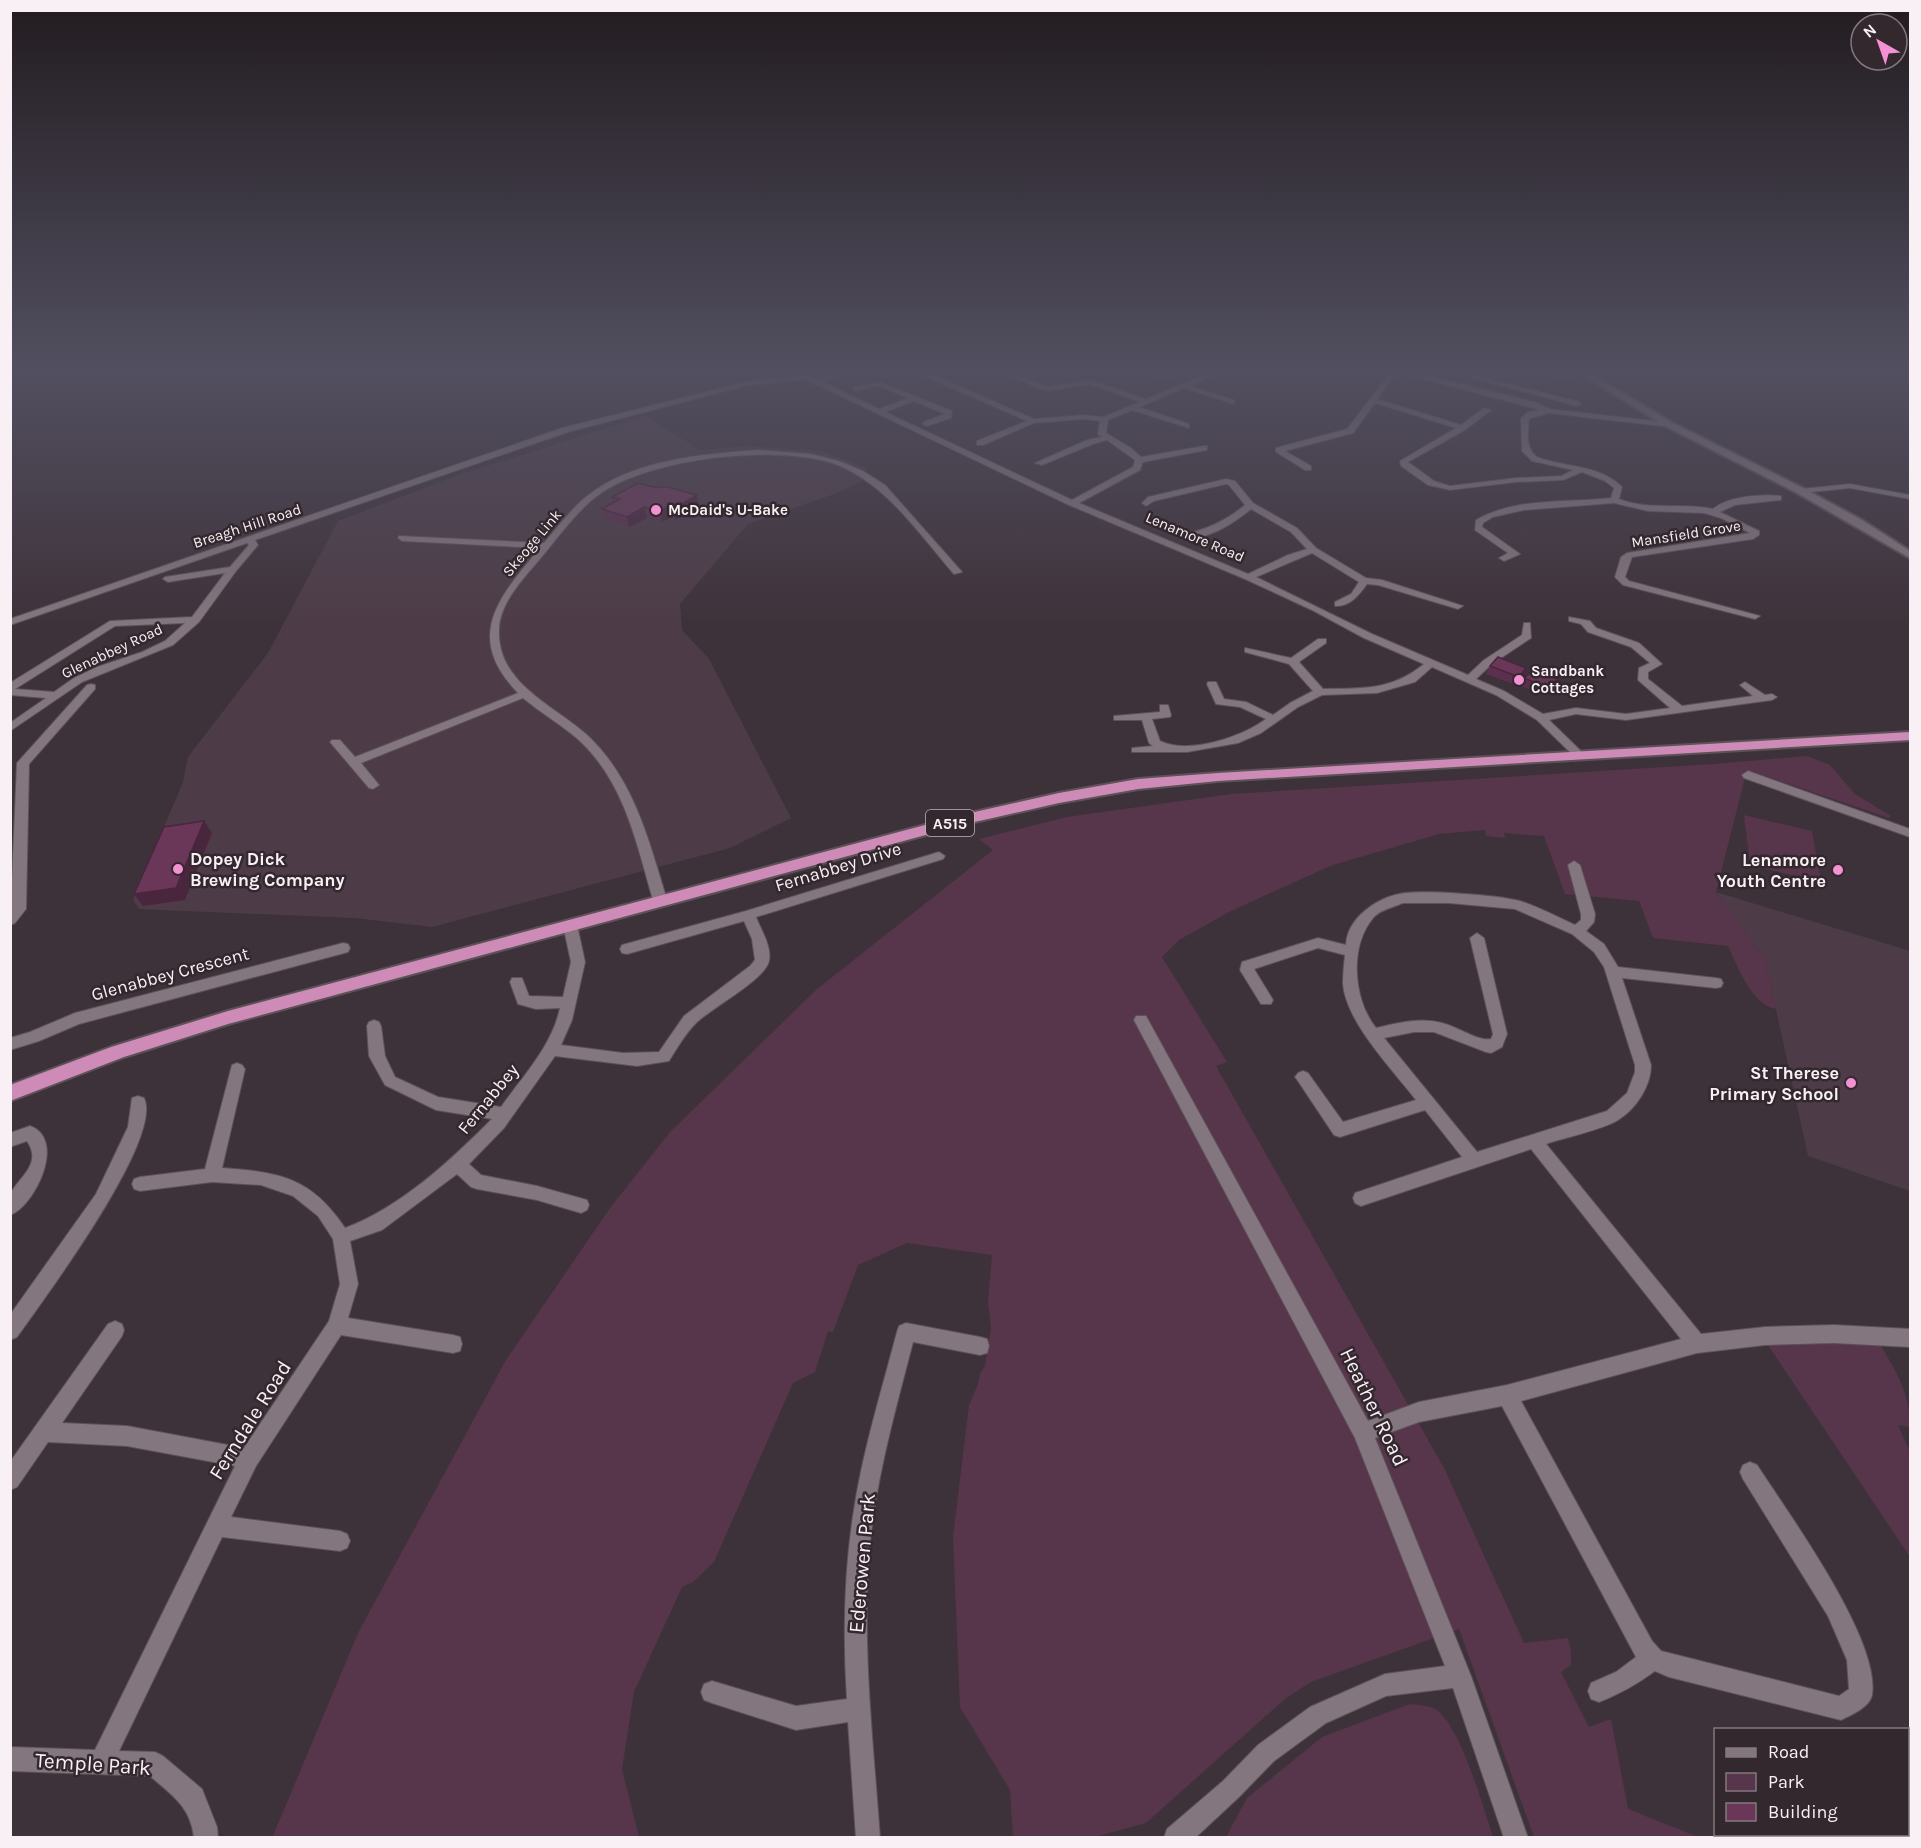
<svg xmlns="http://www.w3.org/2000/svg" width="1921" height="1848" font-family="Karla,sans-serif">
	<rect width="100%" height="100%" fill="#3e323a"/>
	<!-- built -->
	<path fill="#4d3c47" d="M646 416 700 450 747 446 821 451 867 468 863 480 840 492 748 524 680 604 682 630 709 659 791 818 730 848 432 927 355 918 139 909 133 900 183 782 188 757 268 653 338 521 458 475Z
		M1716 892 1910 951V1191L1808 1156 1765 959Z"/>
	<!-- green -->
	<path fill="#57354b" d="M1807 756 1830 765 1855 794 1891 816 1889 818 1747 770 1716 892 1765 959 1776 1009C1751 1004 1738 967 1728 946L1653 938 1639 901 1565 894 1544 836 1504 833 1505 838 1486 836 1485 830 1439 834 1330 866 1231 911 1179 940 1162 957 1227 1062 1216 1066 1444 1468 1524 1643 1568 1638 1571 1651V1665L1561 1672 1589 1727 1611 1719 1628 1809 1698 1837H1534L1459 1629 1311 1682 1286 1698 1146 1823 1095 1837H1013L1010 1790 960 1707 953 1537 969 1405 978 1384 980 1373 985 1366 991 1328 988 1302 992 1255 907 1243 858 1265 833 1332 828 1331 815 1372 793 1383 714 1562 693 1582 682 1587 634 1692 622 1769 639 1837 272 1838 359 1631 506 1360 610 1208 670 1132 817 989 993 850 979 839 1067 817 1231 794 1713 764Z
		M1744 815 1812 831 1821 882 1750 865Z
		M1811 1343 1880 1344C1897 1373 1910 1393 1910 1427L1898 1425 1910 1452V1557L1768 1345Z
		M1410 1704C1417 1705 1426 1705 1433 1708 1459 1719 1484 1810 1493 1837H1226L1247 1798 1322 1737Z"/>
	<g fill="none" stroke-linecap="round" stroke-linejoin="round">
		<defs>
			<path id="minor" d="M780 366H788L818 380 850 366H859L823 382 879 409 908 398 879 386 855 391 853 390V388L880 382 952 411 951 418 927 426 923 424 924 422 945 414 914 401 885 412 1072 500 1133 467 1135 460 1107 440 1093 444 1042 465 1035 463 1087 440 1102 437 1098 434 1100 421 1084 419 1034 423 983 445H977V441L1027 421 908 369 907 366H913L1034 419 1084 415 1103 417 1140 402 1090 384 1047 391 987 368 986 366H992L1048 387 1090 380 1146 399 1209 373 1205 366H1229L1213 369 1215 375 1190 386 1234 400V404L1184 388 1139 407 1189 424V428L1132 410 1108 420 1106 433 1131 448 1141 457 1204 446H1207V450L1143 462 1140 470 1079 503 1248 574 1288 555 1307 549 1291 532 1251 509C1233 524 1207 540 1183 539V535C1207 529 1226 521 1245 505L1229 485 1226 484 1154 501 1146 506 1142 503 1148 497 1226 479 1235 481 1253 503 1297 528 1316 548 1366 578 1382 580 1463 606 1458 609 1378 585 1367 584C1359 595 1350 607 1335 606V602L1351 594 1359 582 1312 553 1256 577 1372 634 1468 675 1484 660 1522 635 1524 623H1530L1531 638 1492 664 1476 679 1504 691 1543 714 1576 708 1626 714 1670 708 1638 680 1639 668 1650 663 1631 647 1588 632 1581 624 1569 621V617L1590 621 1596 628 1639 643 1662 664 1648 672V679L1682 706 1753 696 1740 685 1745 682 1765 695 1772 694 1777 697 1772 700 1626 720 1576 714 1549 720 1585 755V759H1577L1537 720 1496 695 1432 667 1415 682 1377 693 1322 695 1298 707 1261 733 1238 743 1187 752H1132V748L1153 746 1149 743 1142 720H1114V716L1160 712V705H1168L1171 715 1170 717 1152 719 1160 741C1188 755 1242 737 1266 719L1240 707 1216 704 1207 684 1208 682H1216L1224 699 1246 702 1273 715 1290 703 1313 691 1289 664 1245 652V648L1291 658 1318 639H1326V643L1299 662 1323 689C1363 688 1391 691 1424 664L1364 638 1314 611 1245 579 1069 505 805 379 749 385 568 432 255 540 258 545 236 571 199 622 173 645 82 682 10 731V723L46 698 10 695V683L110 621 192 617 225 573 168 582 163 579 165 577 230 567 249 545 247 543 10 625V619L562 428 749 381 798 376ZM185 623 165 641 142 652 97 667 74 678 54 692 15 689 115 626Z
				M1129 366H1138L1170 378 1165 379Z
				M1380 366 1398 368 1534 402 1549 409 1673 423 1674 425 1670 427 1548 413 1529 419C1528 433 1525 448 1537 457 1566 468 1599 464 1622 487L1619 499C1649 511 1682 502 1713 509 1728 496 1762 494 1781 496V500L1735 505 1720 512 1759 531V535L1753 539 1632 557 1625 577 1629 581 1760 616 1755 619 1623 585 1615 577 1621 557 1627 553 1750 533 1721 518 1704 513 1648 511 1614 503 1524 510 1493 517 1483 523 1482 527 1520 554 1504 561 1499 558 1508 553 1475 530 1476 520C1516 497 1567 503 1611 498L1614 488 1605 481 1582 472 1563 480 1516 482 1450 490 1428 485 1401 466 1400 461 1456 428 1375 403 1353 433 1285 451 1311 466V470H1305L1276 452V448L1347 429 1392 370ZM1397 372 1540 410 1528 412 1521 418 1522 451 1532 461 1573 470 1562 476 1516 478 1450 486 1434 481 1408 462 1465 430 1491 410 1484 408 1461 425 1377 399Z
				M1527 366H1537L1572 378 1567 379Z
				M1474 375 1580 402 1581 404 1577 406 1472 378Z
				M759 450 811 454 839 461 863 471 885 485 962 572 954 574C919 534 886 483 835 464 777 444 656 458 604 491 578 508 559 537 539 560 523 579 499 604 499 630 497 683 553 705 586 734 634 778 649 841 667 900L665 903 660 905 653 900C637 845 625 785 582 743 564 726 542 714 523 698L361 763 379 785 373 789 369 788 330 742 332 740H340L355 757 518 693C463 636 499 597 540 548L402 541 398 538 399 536 544 543C558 527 571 509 587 496 634 459 702 454 759 450Z
				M1850 484 1910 495V499L1850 488 1801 493 1797 491 1801 489Z
				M91 684 95 685V689L29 764 26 909 15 923 10 925 17 763 87 685Z
				M1748 771 1910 829V837L1744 778 1742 775Z
				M939 852 945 856 943 859 756 917C761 930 772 947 769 961 765 980 711 1008 696 1023 685 1034 677 1048 669 1061L637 1066 555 1056 504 1128 469 1164 481 1175 537 1186 587 1200 589 1205 587 1210 581 1213 537 1200 477 1189 471 1187 457 1174 382 1230 350 1241 358 1284 348 1318 453 1335 460 1337 462 1344 460 1351 453 1353 341 1335 256 1466 231 1517 340 1531 347 1534 350 1541 347 1548 340 1551 222 1537 119 1751 155 1752 163 1756 202 1789 217 1827 218 1838H194C191 1807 172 1795 150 1776L10 1771V1747L95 1750 235 1466 127 1446 48 1442 17 1487 10 1490V1462L108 1324 115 1321 122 1324 124 1330 122 1336 62 1423 127 1426 244 1448 329 1321 340 1284 333 1239 318 1216 293 1196 261 1185 212 1182 140 1191 134 1189 132 1184 134 1179 140 1177 205 1169 232 1065 237 1063 242 1065 245 1069 222 1168C279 1172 311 1177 345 1228 400 1208 451 1160 492 1119L436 1110 385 1085 369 1056 367 1026 369 1022 374 1020 379 1022 381 1026 385 1056 395 1077 438 1097 501 1107C523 1076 552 1046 560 1008L536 1009 518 1004 510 982 512 978H522L529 996 563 997 571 962 563 925 565 922 570 920 577 925 585 962 572 1020 561 1045 623 1053 659 1052 684 1016 750 966 755 960 752 939 744 921 627 954 622 953 620 949 622 945 746 911Z
				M1574 861 1580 865 1595 914 1594 922 1586 931 1604 944 1618 967 1716 978 1721 979 1723 983 1721 987 1716 988 1622 978 1651 1065C1651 1086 1636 1109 1618 1120 1605 1129 1563 1138 1546 1144L1701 1334 1765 1327 1834 1325 1910 1329V1347L1834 1343 1765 1345 1697 1353 1521 1401 1652 1641 1661 1651 1839 1696 1849 1689 1847 1660 1828 1616 1743 1479 1740 1472 1743 1465 1750 1462 1757 1465C1788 1513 1881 1640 1872 1695 1870 1707 1851 1715 1841 1720L1669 1677 1655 1671C1637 1684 1620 1694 1599 1702L1591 1699 1588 1691 1591 1683 1616 1672 1636 1657 1502 1406 1419 1422 1375 1438 1471 1676 1528 1838H1504L1453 1688 1386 1696 1326 1723 1274 1761 1239 1797 1195 1838H1164L1167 1829 1223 1781 1258 1745 1310 1707 1385 1674 1445 1666 1355 1438 1134 1020 1136 1016H1146L1368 1421 1419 1402 1507 1385 1681 1339 1531 1149 1361 1206 1355 1203 1353 1198 1355 1193 1462 1157 1425 1110 1340 1137 1334 1135 1298 1081 1295 1077 1298 1073 1303 1071 1308 1073 1343 1122 1416 1100C1393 1070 1345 1021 1343 983 1343 974 1344 964 1345 955L1318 948 1254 969 1273 1000 1271 1004H1261L1240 970 1242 962 1318 938 1346 945C1347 919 1375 899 1399 894 1419 889 1499 895 1520 901 1539 907 1557 917 1575 925L1581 920V914L1568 865ZM1403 903H1449L1515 909 1572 934 1594 952 1604 967 1635 1065V1072L1627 1093 1607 1111 1477 1152 1384 1038 1414 1032H1434L1486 1052 1491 1053 1502 1047 1507 1034 1484 938 1477 933 1470 938 1493 1034 1491 1039C1479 1042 1456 1026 1442 1023 1420 1017 1398 1023 1376 1028 1353 999 1349 947 1373 918 1379 910 1394 907 1403 903Z
				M343 943 348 944 350 948 348 952 79 1024 39 1041 10 1050V1038L30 1032 75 1013Z
				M138 1096 144 1098C164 1139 43 1300 17 1337L10 1340V1315L96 1194 128 1127 132 1098Z
				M30 1126C67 1139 35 1206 10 1215 10 1210 9 1202 10 1196 15 1179 44 1166 27 1141L10 1147V1133Z
				M906 1323 980 1337 987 1339 989 1346 987 1353 980 1355 913 1342C896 1408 877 1474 870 1543 861 1642 873 1739 880 1838H856L848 1722 796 1730 712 1703 704 1700 701 1692 704 1684 712 1681 796 1706 847 1699C843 1638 844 1576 853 1516 862 1453 881 1393 897 1332L899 1326Z"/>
			<path id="tertiary" d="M1568 366H1578L1673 423 1805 489 1862 520 1910 551V558L1797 493 1667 427Z"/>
			<path id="trunk" d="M1910 732V740L1218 781 1138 789 1059 803 970 823 228 1024 124 1057 10 1101V1085L111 1047 228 1011 970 813 1059 793 1138 779 1218 773Z"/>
		</defs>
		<!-- minor casing -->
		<use href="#minor" stroke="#5c5258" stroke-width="2"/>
		<!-- tertiary casing -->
		<use href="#tertiary" stroke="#5c5258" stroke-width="4"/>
		<!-- trunk casing -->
		<use href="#trunk" stroke="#5c5258" stroke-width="4"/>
		<!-- minor -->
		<use href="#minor" fill="#84767e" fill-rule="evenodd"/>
		<!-- tertiary -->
		<use href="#tertiary" fill="#84767e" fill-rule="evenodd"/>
		<!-- trunk -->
		<use href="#trunk" fill="#ce8bb7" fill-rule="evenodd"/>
	</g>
	<!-- wall -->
	<path fill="#5b2f4d" d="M612 497 699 506 675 520 670 518 662 522 647 518 629 527 604 519 602 509 613 502Z
		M1490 666 1526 668 1523 676 1516 685 1486 674Z
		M1524 678 1553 687 1544 696 1521 686Z"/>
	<!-- shaded-wall -->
	<path fill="#4a263e" d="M697 495 699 506 675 520 673 509Z
		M644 507 647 518 629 527 627 517Z
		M667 507 670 518 662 522 660 512Z
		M1526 668 1523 676 1516 685 1519 677Z
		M1557 679 1553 687 1544 696 1548 688Z
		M204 821 212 833 185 900 143 906 134 894Z"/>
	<!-- building -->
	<path fill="#6a3759" stroke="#4a263e" stroke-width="1.5" d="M638 483 653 487H668L697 495 673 509 667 507 660 512 644 507 627 517 602 509 620 499 612 497Z
		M1498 657 1526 668 1519 677 1490 666Z
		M1534 670 1557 679 1548 688 1524 678Z
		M204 821 176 888 134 894 164 827Z"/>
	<!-- sky -->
	<linearGradient id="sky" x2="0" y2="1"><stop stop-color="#221c20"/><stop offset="0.59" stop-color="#524f60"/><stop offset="1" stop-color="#524f60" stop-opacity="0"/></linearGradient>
	<rect width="1921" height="625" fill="url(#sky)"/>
	<!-- markers -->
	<g fill="#f491d3" stroke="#34282f" stroke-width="2">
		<circle cx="656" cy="510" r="6"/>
		<circle cx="1519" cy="680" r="6"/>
		<circle cx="178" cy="869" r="6"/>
		<circle cx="1838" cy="870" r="6"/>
		<circle cx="1851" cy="1083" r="6"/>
	</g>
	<g text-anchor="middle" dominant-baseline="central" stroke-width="5" stroke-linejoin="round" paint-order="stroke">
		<!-- far-poi labels -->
		<g font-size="15" font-weight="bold" fill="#f8f0f5" stroke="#34282f" text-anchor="start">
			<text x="668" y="510">McDaid's U-Bake</text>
			<text x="1531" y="671">Sandbank<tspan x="1531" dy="17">Cottages</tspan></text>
		</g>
		<!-- far-street labels -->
		<g font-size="15" fill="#f8f0f5" stroke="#34282f">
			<text transform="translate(247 526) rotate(-18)">Breagh Hill Road</text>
			<text transform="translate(1686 534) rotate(-9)">Mansfield Grove</text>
			<text transform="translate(1195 537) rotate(23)">Lenamore Road</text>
			<text transform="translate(532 543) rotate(-50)">Skeoge Link</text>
			<text transform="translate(112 651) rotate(-25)">Glenabbey Road</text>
		</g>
		<!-- shield labels -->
		<rect fill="#34282f" stroke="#bdb4ba" stroke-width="1.5" x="926" y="810" width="48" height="26" rx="4.5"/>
		<g font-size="16" font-weight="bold" fill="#f8f0f5">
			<text x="950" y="823">A515</text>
		</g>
		<!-- poi labels -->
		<g font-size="18" font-weight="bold" fill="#f8f0f5" stroke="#34282f" text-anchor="end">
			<text x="190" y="859" text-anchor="start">Dopey Dick<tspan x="190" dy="21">Brewing Company</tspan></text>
			<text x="1826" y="860">Lenamore<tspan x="1826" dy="21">Youth Centre</tspan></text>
			<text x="1839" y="1073">St Therese<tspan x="1839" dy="21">Primary School</tspan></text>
		</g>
		<!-- street labels -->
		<g font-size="18" fill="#f8f0f5" stroke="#34282f">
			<text transform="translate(838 867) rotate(-17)">Fernabbey Drive</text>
			<text transform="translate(170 974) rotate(-15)">Glenabbey Crescent</text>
			<text transform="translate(488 1099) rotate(-51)">Fernabbey</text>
		</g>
		<!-- near-street labels -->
		<g font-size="21" fill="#f8f0f5" stroke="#34282f">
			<text transform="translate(1374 1407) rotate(64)">Heather Road</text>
			<text transform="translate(250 1420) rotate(-58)">Ferndale Road</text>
			<text transform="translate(862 1563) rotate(-85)">Ederowen Park</text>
			<text transform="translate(93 1764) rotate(4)">Temple Park</text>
		</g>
	</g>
	<!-- border -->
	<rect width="1921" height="1848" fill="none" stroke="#f8f0f5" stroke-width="24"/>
	<!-- legend -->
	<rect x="1714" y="1728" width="195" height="108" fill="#34282f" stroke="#82787e" stroke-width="1.5"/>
	<rect x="1726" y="1748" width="30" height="9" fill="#84767e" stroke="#82787e" stroke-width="1.5"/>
	<text x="1768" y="1758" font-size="18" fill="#f8f0f5">Road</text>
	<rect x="1726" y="1773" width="30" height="18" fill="#57354b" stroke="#82787e" stroke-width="1.5"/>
	<text x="1768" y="1788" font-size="18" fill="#f8f0f5">Park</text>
	<rect x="1726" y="1803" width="30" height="18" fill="#6a3759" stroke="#82787e" stroke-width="1.5"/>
	<text x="1768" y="1818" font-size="18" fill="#f8f0f5">Building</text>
	<!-- north arrow -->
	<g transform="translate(1879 42) rotate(320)"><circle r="28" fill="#34282f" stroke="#82787e" stroke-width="1.5"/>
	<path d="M0-4.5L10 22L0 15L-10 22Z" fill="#f491d3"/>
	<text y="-9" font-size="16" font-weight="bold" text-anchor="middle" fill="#f8f0f5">N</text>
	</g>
</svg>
